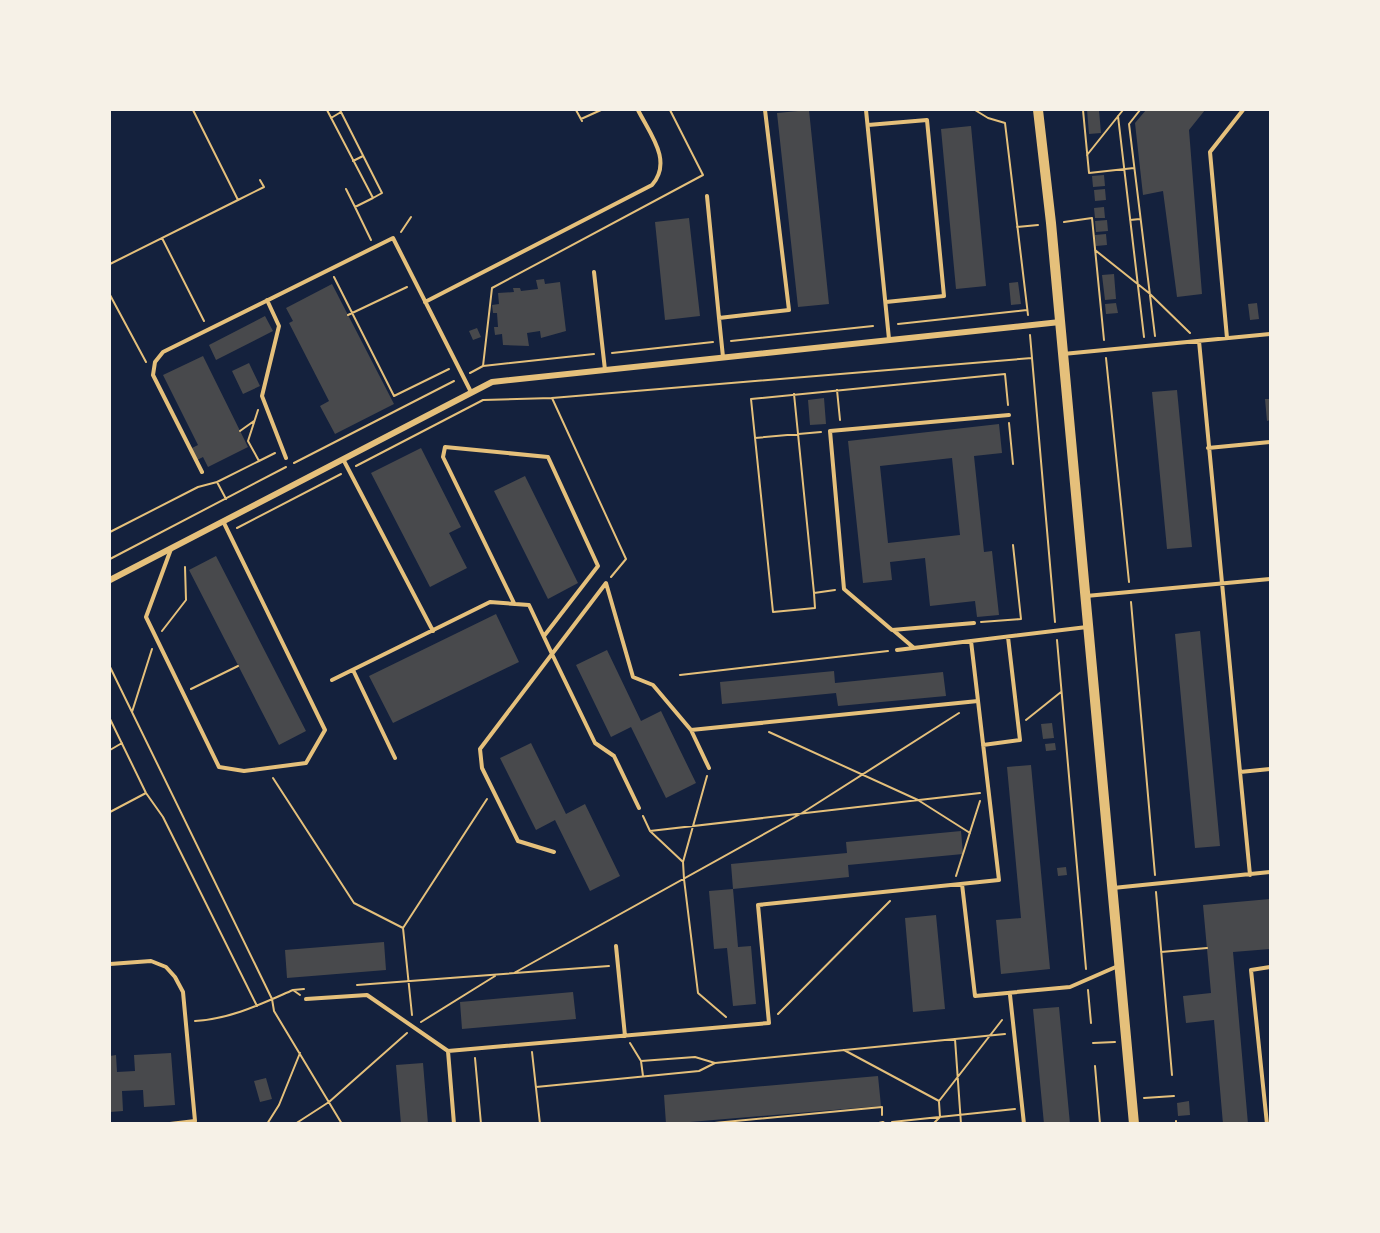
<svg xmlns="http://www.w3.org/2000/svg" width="1380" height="1233" font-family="'Noto Sans',sans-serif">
	<rect width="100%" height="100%" fill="#14213d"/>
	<!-- building -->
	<path fill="#48494c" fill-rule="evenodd" d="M809 110 829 304 798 307 777 113Z
		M1087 110H1099L1101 133 1089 134Z
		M1146 110H1205L1189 130 1202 294 1177 297 1163 191 1143 195 1135 123Z
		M971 126 986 286 956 289 941 129Z
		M1104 175 1105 186 1093 187 1092 176Z
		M1105 189 1106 200 1095 201 1094 190Z
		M1104 207 1105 218H1095L1094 208Z
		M689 218 700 316 665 320 655 222Z
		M1107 220 1108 231 1096 232 1095 221Z
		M1106 234 1107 245 1096 246 1095 235Z
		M1114 274 1116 299 1105 300 1102 275Z
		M544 279 545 284 560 282 566 331 541 338 540 331 527 333 529 346 503 345 502 334 495 335 494 327H498L497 313H493L492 305 499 304 498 293 514 292 513 288H520L521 291 538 289 536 280Z
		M1018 282 1021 304 1011 305 1009 283Z
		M332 284 394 404 335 434 320 406 329 401 289 323 293 321 286 308Z
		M1116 303 1118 313 1106 314 1105 304Z
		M1257 303 1259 319 1250 320 1248 304Z
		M265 316 273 331 216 360 209 345Z
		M477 328 481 337 473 340 469 331Z
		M203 356 248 447 208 467 203 457 197 460 192 448 198 445 163 375Z
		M249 363 260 386 243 394 232 371Z
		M1177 390 1192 547 1167 549 1152 392Z
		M824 398 826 424 810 425 808 400Z
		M1265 399H1270V420L1267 421Z
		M999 424 1002 453 974 456 984 552 992 551 999 615 977 617 975 601 930 606 925 558 890 562 892 580 863 583 848 441ZM952 458 960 535 888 543 880 466Z
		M421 448 461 527 449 533 467 568 430 587 371 473Z
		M525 476 578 583 548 599 494 491Z
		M216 556 306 731 279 745 189 570Z
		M496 614 519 662 393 723 369 676Z
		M1200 631 1220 846 1195 848 1175 634Z
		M607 650 641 721 661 711 696 783 666 798 631 727 611 737 576 665Z
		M834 671 835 683 943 672 946 696 838 706 836 693 722 704 720 682Z
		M1052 723 1054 738 1043 739 1041 724Z
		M531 743 566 814 585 804 620 876 590 891 555 820 536 830 500 758Z
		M1055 743 1056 750 1046 751 1045 744Z
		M1031 765 1050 969 1001 974 996 920 1021 918 1007 767Z
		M961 831 963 854 848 865 849 877 733 889 738 947 751 946 756 1004 733 1006 727 948 714 949 709 891 733 889 731 864 847 853 846 842Z
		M1066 867 1067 875 1058 876 1057 868Z
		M1270 899V949L1233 952 1248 1124H1223L1214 1020 1186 1023 1183 996 1211 993 1203 905Z
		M936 915 945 1009 913 1012 905 918Z
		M384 942 386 970 287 978 285 950Z
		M573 992 576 1019 462 1029 460 1002Z
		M1059 1007 1070 1124H1044L1033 1009Z
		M171 1053 175 1105 144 1107 143 1090 122 1091 123 1111 110 1112V1056L116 1055 117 1072 135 1071 134 1055Z
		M423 1063 428 1124H401L396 1065Z
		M878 1076 881 1106 666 1124 664 1095Z
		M266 1078 272 1099 260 1102 254 1081Z
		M1189 1101 1190 1115 1178 1116 1177 1103Z"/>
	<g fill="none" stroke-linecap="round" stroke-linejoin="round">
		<!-- path -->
		<path stroke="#e5c07b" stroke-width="2" d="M327 110 373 198 355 207 371 240
			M340 110 382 193 373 198
			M576 110 582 121
			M975 110 988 118 1005 123 1028 315
			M1083 110 1089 173 1134 168
			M1140 110 1129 124 1155 336
			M1118 116 1144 337
			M331 118 341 112
			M581 119 601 110
			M1087 155 1123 110
			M353 161 363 156
			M346 189 355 207
			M238 200 264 187 260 180
			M1130 220 1140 219
			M1064 222 1092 218 1104 340
			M1017 227 1038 225
			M401 232 411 217
			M162 238 204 321
			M1095 250 1149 293 1190 333
			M110 264 238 200 193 110
			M334 277 394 396 449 369
			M110 295 146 362
			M348 315 407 287
			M898 324 1027 310
			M1030 335 1055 622
			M731 341 873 326
			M612 353 713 342
			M1106 358 1129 582
			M483 366 594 354
			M470 373 483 366 492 288 703 175 670 110
			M837 390 840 420
			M794 394 814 593 835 590
			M552 398 626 559 611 577
			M1009 423 1013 464
			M240 431 254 421
			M755 438 821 432
			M259 461 275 453
			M294 463 454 381
			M356 466 483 400 552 398 1032 358
			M226 499 217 482 259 461 248 441 258 410
			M237 528 341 474
			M110 532 198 487 217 482
			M110 559 286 467
			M814 593 815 608 773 612 751 399 1005 374 1008 405
			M1131 602 1155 875
			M981 622 1021 619 1013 545
			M162 631 186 600 185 567
			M1057 640 1086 969
			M110 667 272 999 274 1011 342 1124
			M680 675 888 651
			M191 689 238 666
			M132 712 152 649
			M110 719 146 793 163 817 257 1006
			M1026 720 1061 692
			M769 732 918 800 970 833
			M110 750 122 743
			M707 776 683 862 684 879 698 993 726 1017
			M273 778 354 903 403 928
			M110 812 146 793
			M643 816 650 831 980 793
			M650 831 683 862
			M956 876 980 801
			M1156 892 1172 1075
			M1161 952 1207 948
			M514 973 802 813 959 713
			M357 985 609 966
			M293 990 304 989
			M1088 990 1091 1023
			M778 1014 890 901
			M412 1015 403 928 487 799
			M195 1021C231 1019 261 1004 293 990L300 995
			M421 1022 495 976
			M955 1039 961 1124
			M630 1043 641 1061 695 1057 715 1063 1005 1034
			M1093 1043 1115 1042
			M844 1050 939 1101 1002 1020
			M532 1052 540 1124
			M475 1058 481 1124
			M641 1061 643 1076
			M1095 1066 1100 1124
			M536 1087 699 1071 715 1063
			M1144 1098 1174 1096
			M1176 1121V1124
			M892 1122 1015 1109
			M267 1124 279 1105 300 1053
			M295 1124 329 1102 407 1033
			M704 1124 882 1107V1115
			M933 1124 940 1117 939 1102"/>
		<!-- service -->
		<path stroke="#e5c07b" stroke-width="4" d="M866 110 889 339
			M868 125 927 120 944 296 886 302
			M707 196 719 318 789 310 765 110
			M594 272 605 370
			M267 300 279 326 262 396 286 458
			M425 302 652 185C673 161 650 134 638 110
			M719 318 723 357
			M1227 338 1210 152 1243 110
			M1199 341 1240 772
			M1063 354 1270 334
			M1208 448 1270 442
			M343 459 433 631
			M202 472 153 375 155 362 163 352 393 238 471 392
			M171 549 146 617 219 767 244 771 306 763 325 730 223 521
			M1086 596 1270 579
			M514 603 443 457 445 447 548 457 598 566 544 636
			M974 623 892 630 844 589 830 431 1009 415
			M893 630 914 648
			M897 650 1087 627
			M353 670 395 758
			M332 680 490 602 529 605 552 654 480 749 482 768 518 841 554 852
			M691 730 978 701
			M983 745 1020 740 1008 637
			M639 808 614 756 595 743 552 654 606 583 633 677 653 685 691 730 709 768
			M1250 875 1240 772 1270 769
			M962 884 975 996 1070 987 1118 966
			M1113 888 1270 872
			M616 946 625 1036
			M110 964 151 961 166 967 175 977 183 992 195 1121 170 1124
			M1010 995 1024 1124
			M306 999 367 995 448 1051
			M454 1124 448 1051 769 1023 758 905 999 880 971 641
			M879 1124 883 1123
			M1267 1124 1251 970 1270 967"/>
		<!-- minor -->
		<path stroke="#e5c07b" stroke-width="6" d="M110 580 492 382 1060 322"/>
		<!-- secondary -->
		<path stroke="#e5c07b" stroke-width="10" d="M1038 110 1051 223 1134 1124"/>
	</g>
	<!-- border -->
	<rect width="1380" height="1233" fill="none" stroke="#f6f1e7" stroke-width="222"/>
</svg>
